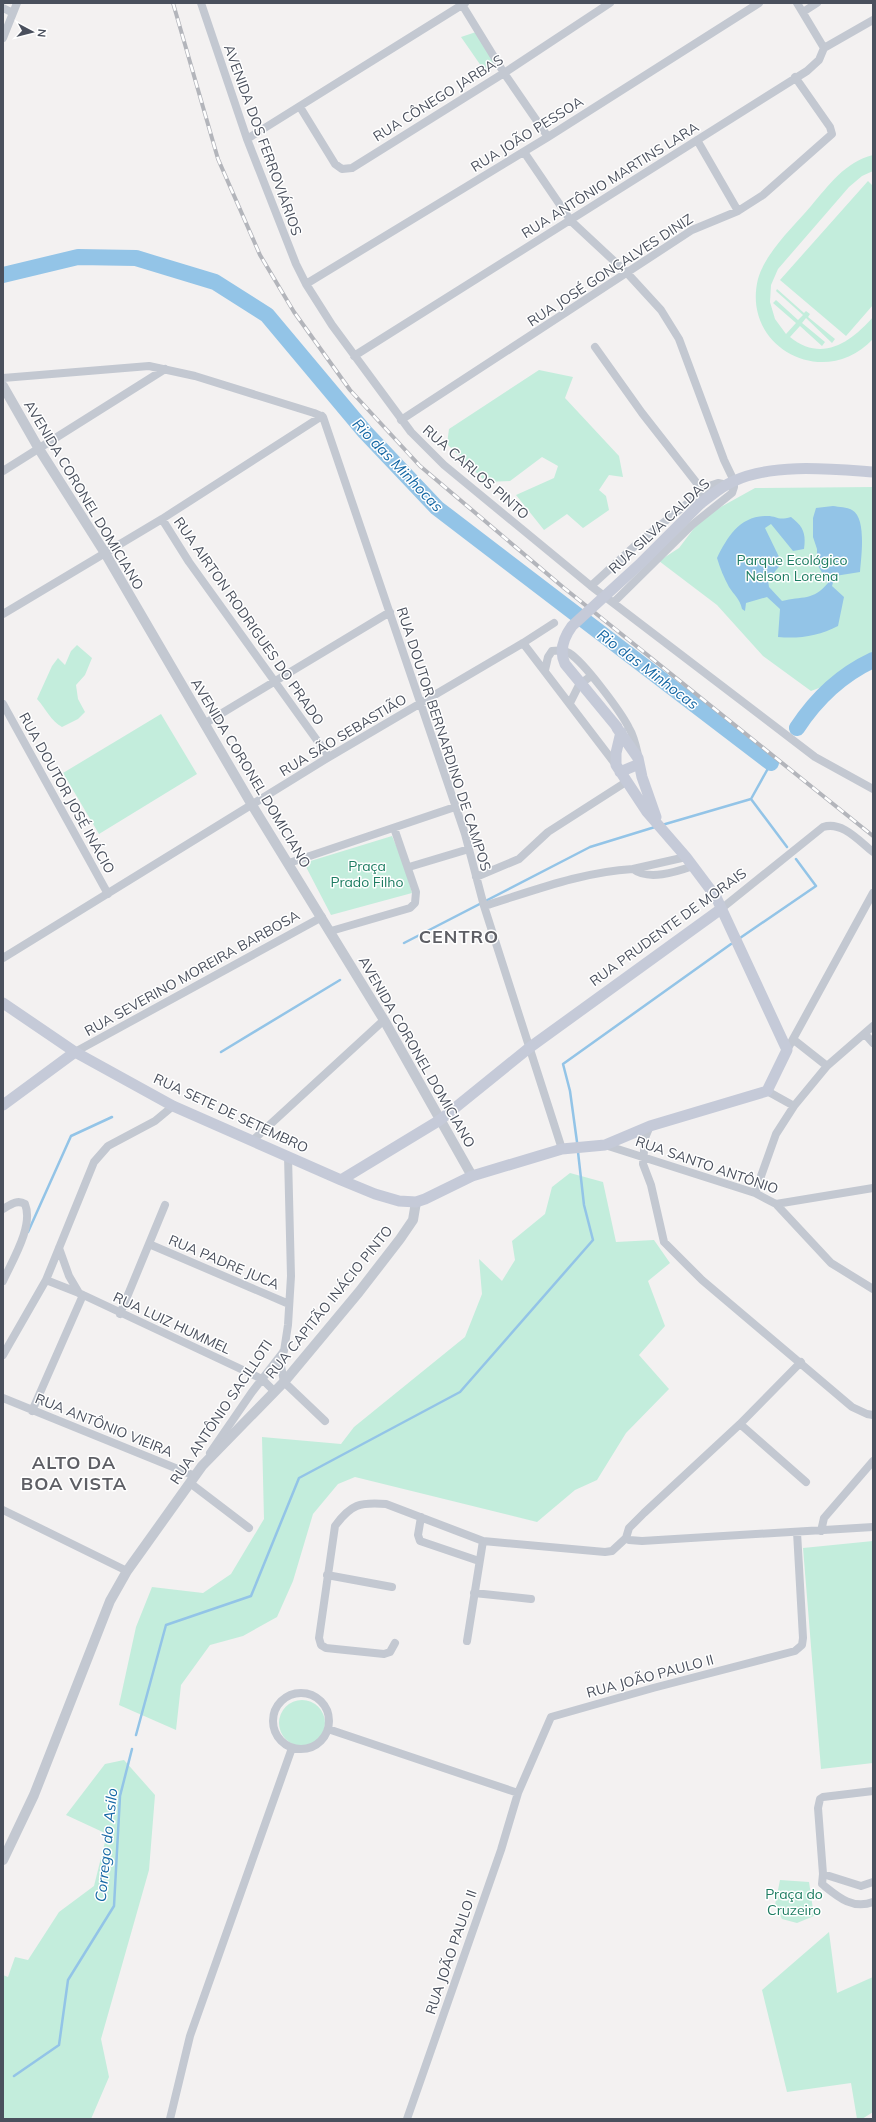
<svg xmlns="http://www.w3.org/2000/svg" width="876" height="2122" font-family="Mulish,sans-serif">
	<rect width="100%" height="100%" fill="#f3f1f1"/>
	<!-- green -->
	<path fill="#c3eddc" d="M476 32 496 63 486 73 461 37Z
		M873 155V171L862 176 849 187 778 269 771 285 770 302 775 319 786 334 796 323 773 303 776 300 798 320 803 315 776 291 777 289 804 313 806 311 810 314 808 317 835 339 832 343 806 318 802 323 825 342 822 346 800 326 790 337C822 363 851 342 873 317V339C825 391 741 348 758 279 765 253 794 226 811 206 829 185 845 162 873 155Z
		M868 181 873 186V305L846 336 780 280Z
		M539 370 573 377 565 398 619 456 623 477 609 475 599 490 606 496 609 510 583 528 567 514 544 530 516 495 554 478 558 466 542 457 510 481 486 482 447 444 449 429Z
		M873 487V661L856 674 811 691 763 656 717 605 659 561 679 548 695 527 710 513 755 488Z
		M77 645 92 658 85 675 76 685 78 699 85 712 78 719 62 727C51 721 46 709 37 699L52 666 58 658 65 665 71 651Z
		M161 714 197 774 99 834 63 773Z
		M392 836 404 864 412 893 331 915 304 863Z
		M570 1173 603 1182 616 1242 654 1240 670 1263 648 1281 665 1326 639 1355 669 1389 626 1433 597 1480 575 1490 537 1522 355 1477 338 1484 313 1514 293 1581 277 1617 243 1636 210 1645 181 1685 176 1730 119 1705 136 1627 152 1587 203 1593 231 1574 264 1519 262 1437 341 1444 354 1427 465 1337 482 1294 479 1259 502 1281 515 1260 512 1241 545 1214 552 1187Z
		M873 1541V1763L821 1769 803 1548Z
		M279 1723a23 23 0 1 1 46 0a23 23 0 1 1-46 0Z
		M124 1760 155 1795 149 1870 101 2039 109 2077 91 2119H3V1975L8 1977 15 1957 28 1960 59 1912 94 1886 107 1834 66 1815 105 1764Z
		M780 1880 809 1882 814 1916 797 1923 782 1919 775 1905Z
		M829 1932 837 1993 873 1977V2112L862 2119H857L851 2083 787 2092 762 1990Z"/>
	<!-- water -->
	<path fill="#93c4e7" d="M833 506C839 507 847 507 852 510 867 518 861 558 860 572L835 576 832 586 844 597 838 626C819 636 799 639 778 637L780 609 767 597 746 603 745 611 742 609C740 599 734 595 729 587 724 578 720 568 717 558 728 536 740 516 767 516 778 516 777 521 791 517 804 527 806 534 804 549L793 551 771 524 765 528 782 563 768 580 769 587 782 601C802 596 813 601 828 583L817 564V549L813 537V518L816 508Z"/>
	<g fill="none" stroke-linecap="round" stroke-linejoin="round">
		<!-- stream -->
		<path stroke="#93c4e7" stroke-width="2.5" d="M751 799 787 847
			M662 825 751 799 771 763
			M740 938 816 886 796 859
			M404 943 590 847 655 827
			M221 1052 340 980
			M577 1142 570 1091 563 1064 731 944
			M28 1232 71 1136 112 1117
			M136 1735 166 1625 251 1596 299 1478 460 1392 593 1240 584 1205 578 1152
			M14 2076 59 2045 68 1980 114 1906 120 1796 132 1749"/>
		<!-- river -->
		<path stroke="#93c4e7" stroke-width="16" d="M3 275 78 257 136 258 215 282 267 315 365 432 437 508 771 763
			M797 728C816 699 841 675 873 660"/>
		<!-- minor -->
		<path stroke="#c3c8d1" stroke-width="8" d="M201 3 247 139 296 264 306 284 332 325 411 432 444 465 591 586 815 757 873 789
			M461 3 504 73 548 137
			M797 3 824 48
			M3 8 13 13
			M803 12 817 3
			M3 38 17 3
			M300 107 335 164 342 169 352 168 504 73 610 3
			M247 139 465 3
			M697 140 738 211
			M524 152 571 221 628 274 661 310 679 339 724 460 734 481V487L732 493 692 525 614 602
			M306 284 548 137 759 3
			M595 347 642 413 703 491
			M354 356 807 71 819 60 824 48 873 20
			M3 378 149 366 195 376 314 413 323 417 465 834 484 906 562 1149
			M401 420 692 230 738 211 763 195 832 134 830 127 795 77
			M3 471 165 369
			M162 519 189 562 329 757
			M591 586 638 543 709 486 718 483 727 485
			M3 614 162 519 322 416
			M523 643 616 765
			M545 670 548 657 552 651C558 650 564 650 569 653 584 662 621 712 629 728 634 736 636 746 638 755
			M570 703 579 685 591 676
			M3 704 108 894
			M204 724 390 612
			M686 857 633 869C648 881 676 872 693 866
			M289 863 455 807
			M409 867 469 849
			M476 877 519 859 548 832 626 782
			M484 906C533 891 581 872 633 869
			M721 909 823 827C842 821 858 840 873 852
			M331 931 410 908 415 903 416 892 394 828
			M3 958 329 757 523 643 554 623
			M865 1034 873 1043
			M794 1040 827 1066
			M787 1050 873 893
			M75 1052 322 917
			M767 1091 794 1106
			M650 1126 645 1138 643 1164 651 1185 664 1242 702 1280 852 1407 867 1414 873 1415
			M252 1141 384 1020
			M605 1145 755 1193 776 1204 873 1188
			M755 1193 776 1134 794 1106 827 1066 873 1026
			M776 1204 831 1263 873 1289
			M3 1209C10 1205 17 1199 25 1204 34 1226 12 1261 3 1281
			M149 1244 289 1304
			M59 1248 69 1276 79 1293
			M46 1280 79 1293 262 1379 274 1391
			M120 1314 165 1205
			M283 1352 281 1366 284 1382 325 1421
			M3 1355 46 1280 94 1162 108 1146 155 1121 173 1106
			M801 1362 740 1424 644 1513 629 1528 626 1538 629 1540 642 1541 873 1527
			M3 1398 195 1476
			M32 1411 83 1295
			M740 1424 806 1482
			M210 1453 252 1392 284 1351 288 1325 291 1276 288 1156
			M190 1483 249 1528
			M3 1510 127 1571
			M421 1517 418 1535 420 1541 479 1561
			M821 1531 824 1518 873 1461
			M327 1575 392 1587
			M474 1593 531 1599
			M467 1641 483 1541
			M395 1643 390 1652 384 1654 326 1648 321 1645 319 1638 335 1526C351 1504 360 1502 386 1504L483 1541 605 1552 612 1551 626 1538
			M273 1721a28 28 0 1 1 56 0a28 28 0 1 1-56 0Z
			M328 1729 518 1793
			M873 1791 823 1797 820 1799 818 1808 823 1874 822 1884C837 1896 852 1910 873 1902
			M823 1874 861 1886 873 1882
			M170 2119 190 2036 292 1748
			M407 2119 501 1850 518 1793 551 1717 653 1688 795 1651 802 1645 803 1638 797 1532"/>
		<!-- tertiary -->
		<path stroke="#c3c8d1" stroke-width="10" d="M3 386 39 449 105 553 252 805 384 1020 472 1176
			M3 1860 34 1795 110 1601 127 1571 202 1466 284 1382 359 1292 400 1239 413 1220 416 1202"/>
		<!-- secondary -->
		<path stroke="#c5cad8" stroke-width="11" d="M701 503C712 495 722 486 734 481 773 463 831 469 873 472
			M617 728 638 758 642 777 656 817
			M620 772 639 764
			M3 1003 75 1052 173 1106 341 1180 375 1194 399 1201 416 1202 425 1199 472 1176 562 1149 605 1145 650 1126 767 1091 787 1050 716 897 686 857 647 812 616 765V753L621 732
			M3 1105 75 1052
			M341 1180 440 1120 529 1048 721 909"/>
		<defs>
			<path id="rail" d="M173 3 218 159 260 255 294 312 350 390 420 466 564 588 873 836"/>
		</defs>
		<!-- rail casing -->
		<use href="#rail" stroke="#b3b5bb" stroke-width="4"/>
		<!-- rail -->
		<use href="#rail" stroke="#fff" stroke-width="2.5" stroke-dasharray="8" stroke-linecap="butt"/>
		<!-- secondary-bridge -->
		<path stroke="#c5cad8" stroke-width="11" d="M617 727 565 664C559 651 564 637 572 626L641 563 701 503"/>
	</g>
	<g text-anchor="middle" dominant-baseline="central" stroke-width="3" stroke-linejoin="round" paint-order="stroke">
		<!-- street labels -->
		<g font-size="14" fill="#4a505d" stroke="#fff">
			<text transform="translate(438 98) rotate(-32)">RUA CÔNEGO JARBAS</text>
			<text transform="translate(527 134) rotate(-32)">RUA JOÃO PESSOA</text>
			<text transform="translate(263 140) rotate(70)">AVENIDA DOS FERROVIÁRIOS</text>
			<text transform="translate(610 180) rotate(-32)">RUA ANTÔNIO MARTINS LARA</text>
			<text transform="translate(610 270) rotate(-33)">RUA JOSÉ GONÇALVES DINIZ</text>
			<text transform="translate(476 472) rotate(41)">RUA CARLOS PINTO</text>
			<text transform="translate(84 495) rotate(59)">AVENIDA CORONEL DOMICIANO</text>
			<text transform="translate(659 526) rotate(-43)">RUA SILVA CALDAS</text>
			<text transform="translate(249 621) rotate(55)">RUA AIRTON RODRIGUES DO PRADO</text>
			<text transform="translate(343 735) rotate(-31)">RUA SÃO SEBASTIÃO</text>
			<text transform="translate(444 739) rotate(72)">RUA DOUTOR BERNARDINO DE CAMPOS</text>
			<text transform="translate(251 773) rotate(59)">AVENIDA CORONEL DOMICIANO</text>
			<text transform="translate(67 793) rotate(61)">RUA DOUTOR JOSÉ INÁCIO</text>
			<text transform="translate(668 927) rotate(-36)">RUA PRUDENTE DE MORAIS</text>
			<text transform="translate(192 973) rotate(-29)">RUA SEVERINO MOREIRA BARBOSA</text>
			<text transform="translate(417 1052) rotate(60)">AVENIDA CORONEL DOMICIANO</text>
			<text transform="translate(231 1113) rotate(25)">RUA SETE DE SETEMBRO</text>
			<text transform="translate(707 1165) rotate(19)">RUA SANTO ANTÔNIO</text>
			<text transform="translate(224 1262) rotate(23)">RUA PADRE JUCA</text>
			<text transform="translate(329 1302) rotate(-51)">RUA CAPITÃO INÁCIO PINTO</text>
			<text transform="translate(172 1323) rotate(25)">RUA LUIZ HUMMEL</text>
			<text transform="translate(221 1412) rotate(-56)">RUA ANTÔNIO SACILLOTI</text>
			<text transform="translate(104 1425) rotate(22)">RUA ANTÔNIO VIEIRA</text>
			<text transform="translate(650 1676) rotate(-15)">RUA JOÃO PAULO II</text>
			<text transform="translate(451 1952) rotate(-71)">RUA JOÃO PAULO II</text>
		</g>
		<!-- park labels -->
		<g font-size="14" fill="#1d7c61" stroke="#fff">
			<text x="792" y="560">Parque Ecológico<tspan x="792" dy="16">Nelson Lorena</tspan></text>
			<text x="367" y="866">Praça<tspan x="367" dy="16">Prado Filho</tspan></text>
			<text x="794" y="1894">Praça do<tspan x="794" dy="16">Cruzeiro</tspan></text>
		</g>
		<!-- water labels -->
		<g font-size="15" font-style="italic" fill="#1568a5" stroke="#fff">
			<text transform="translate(398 465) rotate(46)">Rio das Minhocas</text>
			<text transform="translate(648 669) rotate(37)">Rio das Minhocas</text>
			<text transform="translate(106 1845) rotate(-84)">Corrego do Asilo</text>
		</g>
		<!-- district labels -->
		<g font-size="18" font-weight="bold" letter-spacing="1" fill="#5e5f65" stroke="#fff">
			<text x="459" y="936">CENTRO</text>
			<text x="74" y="1462">ALTO DA<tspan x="74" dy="21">BOA VISTA</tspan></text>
		</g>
	</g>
	<!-- border -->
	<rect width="876" height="2122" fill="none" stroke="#4a505d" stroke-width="8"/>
	<!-- north arrow -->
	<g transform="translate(32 32) rotate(97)" stroke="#ffffff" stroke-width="3" paint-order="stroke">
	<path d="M0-3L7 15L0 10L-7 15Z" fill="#4a505d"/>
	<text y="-6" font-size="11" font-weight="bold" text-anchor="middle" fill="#4a505d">N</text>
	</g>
</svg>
